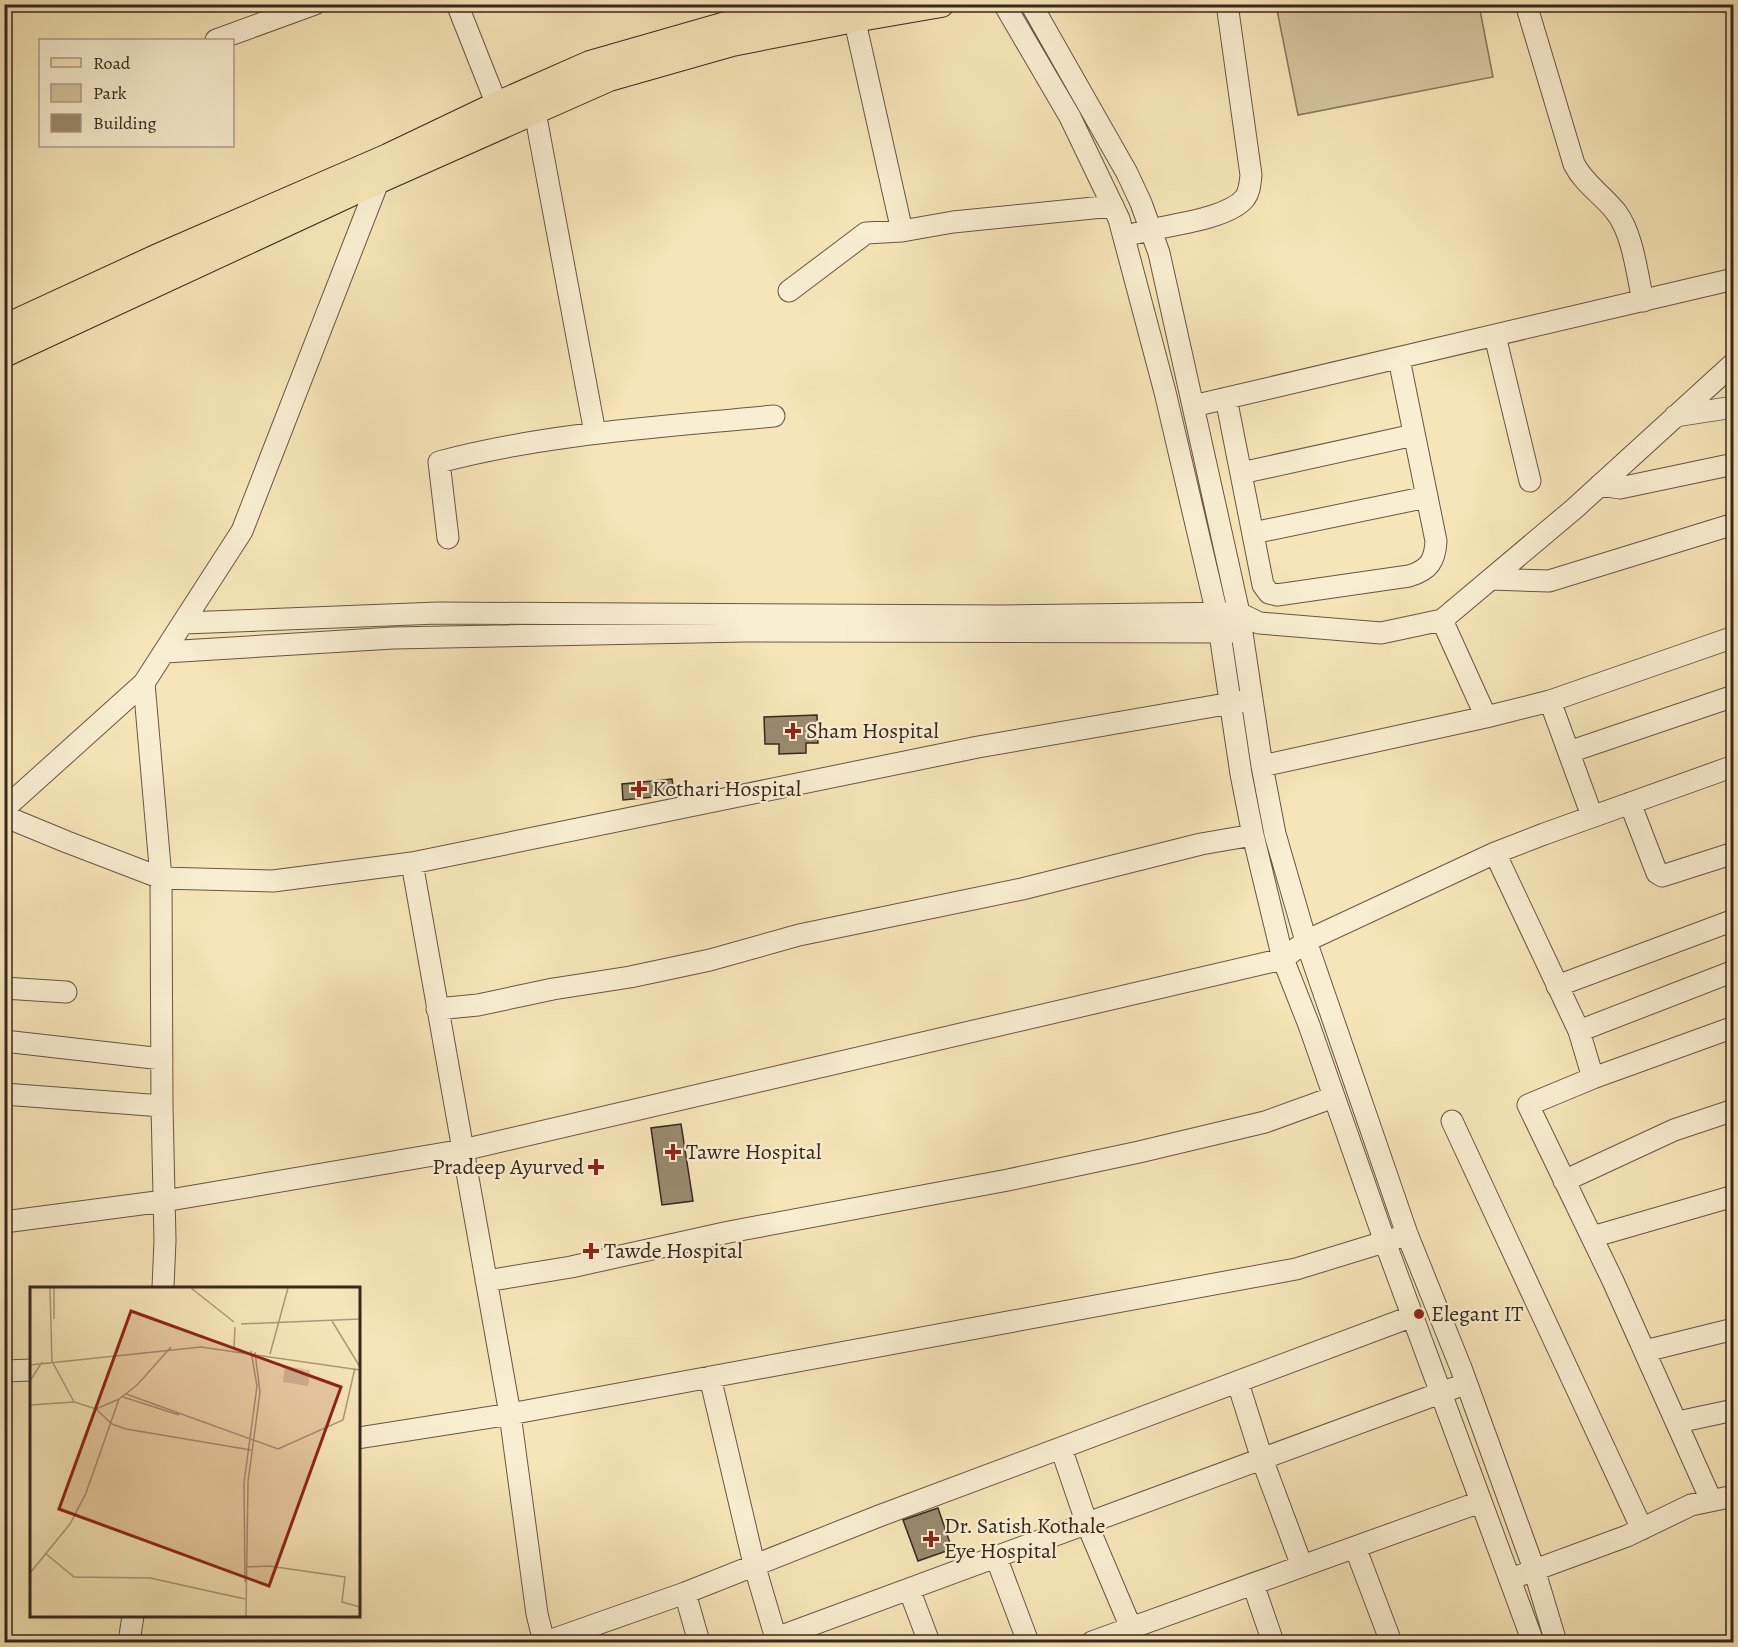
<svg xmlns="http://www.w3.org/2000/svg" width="1738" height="1647" font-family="Alegreya,serif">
	<rect width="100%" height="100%" fill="#f6e5b8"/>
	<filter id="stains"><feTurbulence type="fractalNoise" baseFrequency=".00333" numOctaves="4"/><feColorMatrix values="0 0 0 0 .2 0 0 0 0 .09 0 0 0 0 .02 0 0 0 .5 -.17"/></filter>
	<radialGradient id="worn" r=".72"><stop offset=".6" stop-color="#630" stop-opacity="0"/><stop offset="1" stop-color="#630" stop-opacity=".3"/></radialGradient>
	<!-- green -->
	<path fill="#d6c59e" stroke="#86765e" stroke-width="1.5" d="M1276 5H1479L1493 77 1298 115Z"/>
	<!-- building -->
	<path fill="#9a8a6f" stroke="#37271f" stroke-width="1.5" d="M817 715 818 743H806V753L779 754V744H765L764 717Z
		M672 779 674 795 623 800 622 784Z
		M681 1124 693 1201 662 1205 651 1128Z
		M938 1508 952 1549 918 1561 903 1520Z"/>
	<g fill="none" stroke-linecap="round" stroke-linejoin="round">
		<defs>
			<path id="minor" d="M457 4 497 105
				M851 4 902 231
				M1004 4 1070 117 1119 219 1165 392 1217 614 1241 774 1253 835 1283 959 1309 1025 1385 1242 1533 1642
				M1031 4 1127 173 1141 203 1159 253 1239 613 1262 766 1275 834 1306 941 1407 1234 1461 1368 1534 1569 1556 1642
				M1526 4 1574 164C1584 184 1603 195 1616 212 1633 234 1637 274 1643 301
				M216 40 315 4
				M532 96 595 433
				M1137 233C1165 225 1227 220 1245 198 1250 191 1250 183 1251 175L1227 4
				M789 291 866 233 902 231 953 222 1113 206
				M1495 336 1530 481
				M1226 398 1263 585 1269 593 1277 595 1409 576C1429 570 1435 561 1436 541L1399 359
				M1193 406 1734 279
				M1675 416 1734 407
				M1241 473 1414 435
				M1600 485 1620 488 1734 464
				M1253 533 1427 497
				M448 538 439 462C548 433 662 427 774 416
				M1491 579 1549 581 1734 524
				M1442 620 1486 717
				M184 623 438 613 1005 616 1239 613 1259 623 1381 633 1442 620 1574 509 1734 363
				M165 652 393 638 745 631 1233 632
				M144 683 161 878 162 1106 165 1240 163 1288
				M1550 701 1592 816
				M1569 752 1734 696
				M1262 766 1486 717 1550 701 1734 637
				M1630 803 1657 873 1662 876 1734 853
				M4 809 144 683 242 531 382 172
				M4 813 16 821 67 842 161 878 273 881 412 863 978 747 1243 701
				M1495 853 1579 1031 1593 1078
				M412 863 510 1414 537 1614 544 1642
				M1557 986 1734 920
				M4 988 66 992
				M437 1009 478 1005 553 989 630 977 710 960 799 935 1022 889 1201 844 1253 835
				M1579 1031 1734 971
				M4 1041 162 1059
				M4 1094 162 1106
				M1452 1121 1642 1529
				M1564 1181 1674 1130 1734 1110
				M4 1222 164 1201 463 1150 1283 959 1306 941 1495 853 1544 834 1734 766
				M1592 1237 1734 1196
				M486 1281 571 1267 729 1232 1008 1180 1139 1152 1265 1122 1334 1097
				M1645 1351 1734 1329
				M4 1371 32 1370
				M710 1377 754 1564 777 1642
				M1238 1383 1262 1459 1302 1566
				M1678 1422 1734 1410
				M358 1438 510 1414 1296 1269 1397 1238
				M1061 1448 1087 1524 1137 1642
				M1711 1500 1613 1281 1528 1105 1593 1078 1734 1027
				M1355 1547 1391 1642
				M996 1557 1028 1642
				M1521 1575 1627 1536 1691 1505 1734 1496
				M1253 1584 1273 1642
				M909 1589 929 1642
				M685 1593 699 1642
				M776 1638 1454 1388
				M129 1642 133 1616
				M546 1642 685 1593 879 1516 1413 1316
				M1092 1642 1480 1502"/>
			<path id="major" d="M4 328 158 257 388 157 497 105 590 64 726 25 827 4
				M4 354 379 180 609 78 732 43 854 19 941 4"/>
		</defs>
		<!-- minor casing -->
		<use href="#minor" stroke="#675645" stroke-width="23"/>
		<!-- major casing -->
		<use href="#major" stroke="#37271f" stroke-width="28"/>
		<!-- minor -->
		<use href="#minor" stroke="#f9eed1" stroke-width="21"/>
		<!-- major -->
		<use href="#major" stroke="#f6e5b8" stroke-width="26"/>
	</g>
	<!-- markers -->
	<g fill="#8f2418" stroke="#f9eed1" stroke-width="2">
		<path d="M790 722h6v6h6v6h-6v6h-6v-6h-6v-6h6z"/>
		<path d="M636 780h6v6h6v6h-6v6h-6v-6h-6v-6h6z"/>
		<path d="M670 1143h6v6h6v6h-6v6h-6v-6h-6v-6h6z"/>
		<path d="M593 1158h6v6h6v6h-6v6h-6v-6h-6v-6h6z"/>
		<path d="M588 1242h6v6h6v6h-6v6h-6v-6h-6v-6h6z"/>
		<circle cx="1419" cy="1314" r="6"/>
		<path d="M928 1530h6v6h6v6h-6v6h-6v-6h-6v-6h6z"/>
	</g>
	<g text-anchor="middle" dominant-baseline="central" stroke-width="4.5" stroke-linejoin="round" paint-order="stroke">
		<!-- poi labels -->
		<g font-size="22" fill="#37271f" stroke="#f9eed1" text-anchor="start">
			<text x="806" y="731">Sham Hospital</text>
			<text x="652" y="789">Kothari Hospital</text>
			<text x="686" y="1152">Tawre Hospital</text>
			<text x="584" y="1167" text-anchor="end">Pradeep Ayurved</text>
			<text x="604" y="1251">Tawde Hospital</text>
			<text x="1431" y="1314">Elegant IT</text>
			<text x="944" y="1526">Dr. Satish Kothale<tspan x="944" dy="25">Eye Hospital</tspan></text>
		</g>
	</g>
	<!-- overview -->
	<g transform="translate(30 1287)">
		<rect width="330" height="330" fill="#f6e5b8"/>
		<path d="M255 79 280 83 278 99 253 95Z" fill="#d6c59e"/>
		<path fill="none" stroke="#aa997b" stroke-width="1.5" d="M20 1 22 76M161 1 204 35M24 32V1M302 34 330 80M211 37 330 32M204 61 205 40M240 67 258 1M23 76 44 115 66 122 89 112 107 98 141 60M0 78 171 60 330 83M0 94 12 75M96 107 248 162 313 133 325 81M93 110 149 128M0 118 44 115M66 122 82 137 96 142 221 163M15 266 44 290 120 291 215 312M216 280 239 279 315 290 312 315 330 320M0 286 40 237 56 206 89 112M215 295 214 196 227 99 221 64M216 329 218 195 230 105 225 65"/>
		<path fill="#8f2418" fill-opacity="0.15" stroke="#8f2418" stroke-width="3" d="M101 24 311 100 239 299 29 222Z"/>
		<rect width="330" height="330" fill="none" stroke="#37271f" stroke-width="3"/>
	</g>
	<!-- margin -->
	<rect width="1738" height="1647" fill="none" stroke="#f6e5b8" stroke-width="24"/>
	<rect x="6" y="6" width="1726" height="1635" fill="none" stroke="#37271f" stroke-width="3"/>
	<rect x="12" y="12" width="1714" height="1623" fill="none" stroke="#37271f" stroke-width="1.5"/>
	<!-- legend -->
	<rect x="39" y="39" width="195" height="108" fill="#f9eed1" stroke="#ab9e8a" stroke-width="1.5"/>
	<rect x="51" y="58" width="30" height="9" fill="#f6e5b8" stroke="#ab9e8a" stroke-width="1.5"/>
	<text x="93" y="69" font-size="18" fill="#37271f">Road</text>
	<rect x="51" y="84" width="30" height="18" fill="#d6c59e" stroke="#ab9e8a" stroke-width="1.5"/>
	<text x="93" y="99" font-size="18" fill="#37271f">Park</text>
	<rect x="51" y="114" width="30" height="18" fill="#9a8a6f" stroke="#ab9e8a" stroke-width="1.5"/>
	<text x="93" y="129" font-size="18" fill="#37271f">Building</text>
	<rect width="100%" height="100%" filter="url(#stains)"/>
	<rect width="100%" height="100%" fill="url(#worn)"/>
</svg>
